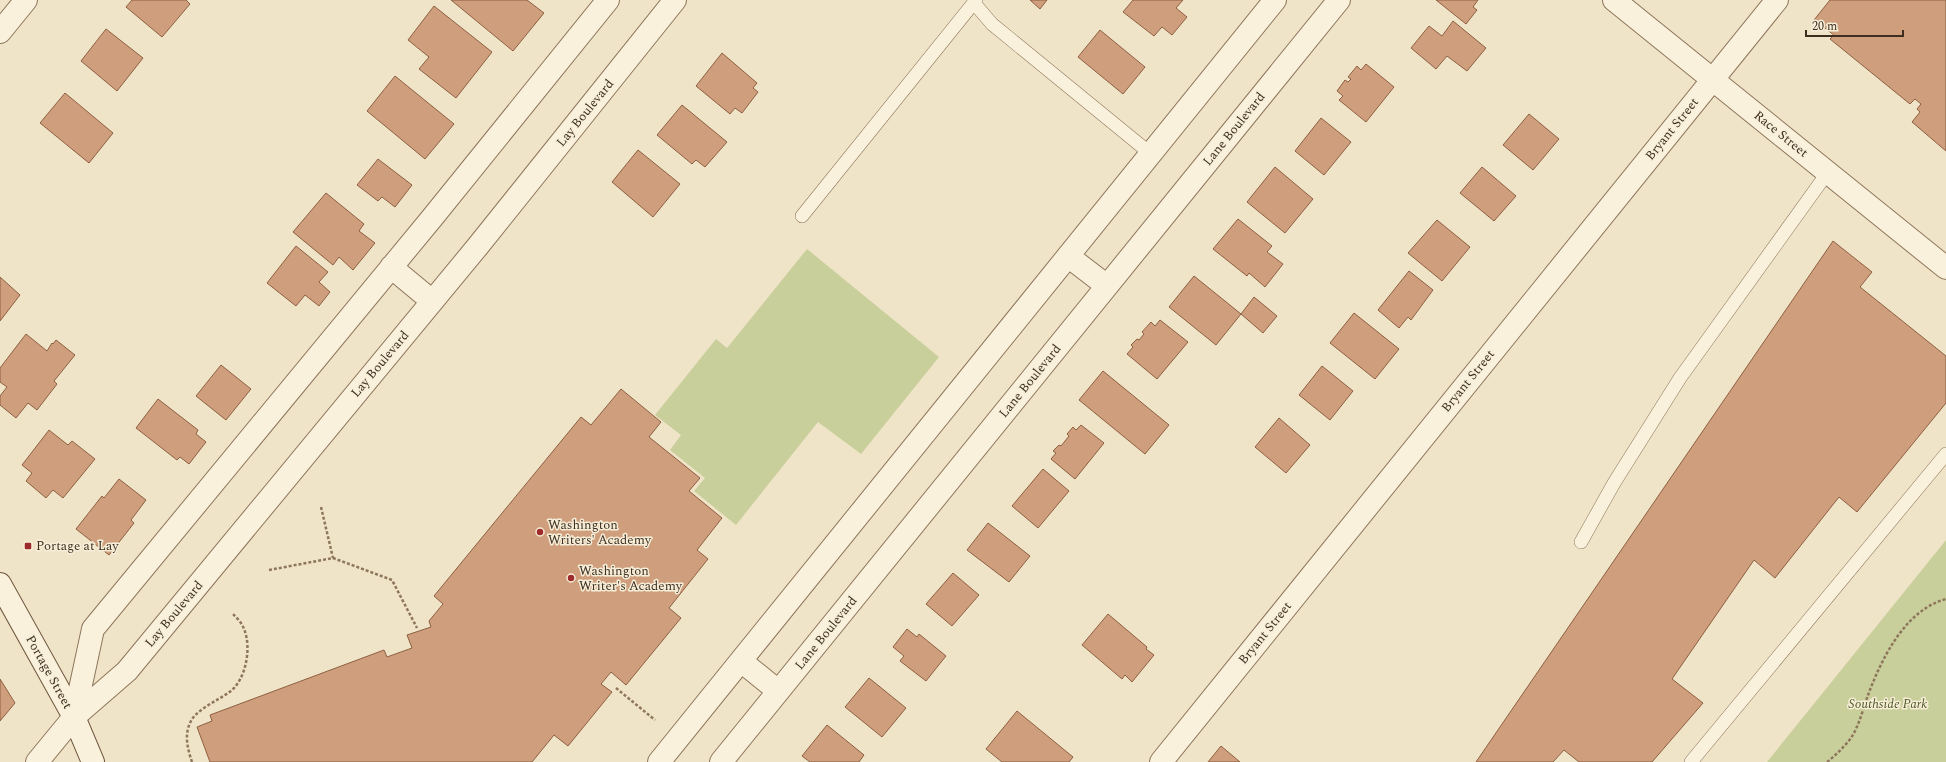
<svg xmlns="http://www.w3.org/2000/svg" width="1946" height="762" font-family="Spectral,serif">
	<rect width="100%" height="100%" fill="#f0e4c8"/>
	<!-- green -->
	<path fill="#c9cf9b" d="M807 249 939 357 861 454 818 422 736 525 694 491 705 478 670 450 681 435 655 415 716 339 727 348Z
		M1946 540V762H1767Z"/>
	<!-- building -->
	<path fill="#cf9f7d" stroke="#8d5f41" d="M132 0H186L190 4 162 37 126 7Z
		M451 0H527L544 13 513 51Z
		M1030 0H1047L1040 9Z
		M1133 0H1183L1176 8 1187 17 1172 35 1162 27 1154 36 1123 12Z
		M1436 0H1478L1473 7 1477 10 1466 24Z
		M1830 0H1946V151L1912 122 1920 112 1917 109 1921 104 1915 99 1910 104 1830 39 1834 35 1814 20Z
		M434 6 492 52 456 98 419 69 429 57 408 40Z
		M1453 21 1486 48 1467 71 1447 56 1436 69 1411 48 1429 26 1442 36Z
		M106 29 143 58 117 91 81 61Z
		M1100 30 1145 67 1123 94 1078 57Z
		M722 53 757 83 753 88 758 92 742 113 735 108 730 114 696 86Z
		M1366 64 1394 87 1366 122 1339 100 1343 96 1337 91 1345 80 1348 82 1351 79 1348 77 1357 66 1361 70Z
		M395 76 454 124 425 159 367 111Z
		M65 93 113 133 89 163 40 123Z
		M682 105 727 142 705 167 696 160 692 164 657 135Z
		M1529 114 1559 139 1533 170 1503 145Z
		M1321 118 1351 142 1324 175 1295 151Z
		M638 150 680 184 653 217 612 182Z
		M378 159 412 185 395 207 382 197 378 201 357 185Z
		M1275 167 1313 199 1285 233 1247 202Z
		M1482 167 1516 196 1494 221 1460 193Z
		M326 193 364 224 359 231 375 243 353 270 339 257 333 265 293 232Z
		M1238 219 1272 246 1267 252 1283 264 1265 287 1249 273 1247 276 1213 249Z
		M1437 220 1470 247 1442 281 1408 253Z
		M1833 241 1872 272 1860 287 1946 356V403L1857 512 1839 497 1775 578 1754 560 1672 679 1703 703 1652 762H1579L1564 750 1553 762H1476Z
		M296 246 328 272 319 282 330 292 319 306 305 295 296 306 267 283Z
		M1409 271 1433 290 1411 320 1408 317 1399 328 1378 310Z
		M1194 276 1241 314 1216 345 1169 307Z
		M0 277 20 295 0 321Z
		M1254 297 1277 316 1263 333 1241 314Z
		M1354 313 1399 349 1375 379 1330 343Z
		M1160 320 1188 342 1157 379 1127 354 1133 347 1131 345 1137 339 1139 340 1144 334 1142 332 1151 322 1155 326Z
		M26 334 47 351 52 343 53 344 56 340 75 355 54 381 57 384 37 410 28 403 16 418 0 405V396L7 387 0 382V368Z
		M221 365 251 389 226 420 196 396Z
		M1322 366 1353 391 1330 420 1299 395Z
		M1103 371 1169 425 1145 454 1079 400Z
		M621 389 661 422 649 437 700 478 689 491 722 518 697 550 708 559 669 608 681 618 626 685 611 672 601 684 612 692 568 746 554 735 532 762H210L197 727 212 721 210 715 384 650 387 657 412 648 407 635 431 627 429 621 443 604 434 596 581 417 591 425Z
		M158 399 198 430 196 434 206 442 189 464 180 457 177 460 136 428Z
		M1279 418 1310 445 1286 473 1255 447Z
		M1081 425 1104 443 1075 479 1051 459 1056 453 1053 451 1059 445 1061 446 1069 436 1067 434 1073 427 1076 430Z
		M49 430 68 445 72 441 95 459 63 498 53 490 46 498 26 481 32 473 22 465Z
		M1043 469 1069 491 1038 528 1012 506Z
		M119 479 146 500 131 520 134 523 109 555 76 529 102 496 104 498Z
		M988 523 1030 556 1009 582 967 550Z
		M953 573 979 595 952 626 926 604Z
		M1108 614 1147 647 1146 649 1154 655 1132 682 1125 675 1122 679 1082 645Z
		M907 629 917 637 919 634 946 656 926 681 900 661 904 656 893 647Z
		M869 678 906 708 882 737 845 707Z
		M0 679 15 703 0 721Z
		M1017 711 1073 757 1069 762H1002L986 749Z
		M827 725 864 755 859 762H810L802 756Z
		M1221 746 1240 762H1208Z"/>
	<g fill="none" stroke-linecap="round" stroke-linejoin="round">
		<defs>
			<path id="service" d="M974 3 992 24 1151 154
				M802 216 976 0
				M1581 542 1614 483 1680 378 1828 172
				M1691 762 1946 454"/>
			<path id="minor" d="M1614 0 1946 268
				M0 32 26 0
				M1068 256 1107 286
				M391 267 432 301
				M741 661 778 691
				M74 717 93 629 432 218 608 0
				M37 762 74 717 127 671 478 246 675 0
				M659 762 1275 0
				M721 762 1339 0
				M1161 762 1777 0"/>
			<path id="secondary" d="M0 584 74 717 93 762"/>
		</defs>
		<!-- service casing -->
		<use href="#service" stroke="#8d765c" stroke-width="14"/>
		<!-- minor casing -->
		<use href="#minor" stroke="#8d765c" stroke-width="24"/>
		<!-- secondary casing -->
		<use href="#secondary" stroke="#6f573f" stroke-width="24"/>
		<!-- path -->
		<path stroke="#8d765c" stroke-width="2.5" stroke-dasharray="3 2" stroke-linecap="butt" d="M321 507 333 558
			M269 570 333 558 392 580 417 628
			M616 688 655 720
			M192 762C188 750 184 736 190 723 195 710 217 701 228 693 246 682 252 647 244 629 242 623 237 618 233 614
			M1827 762C1836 755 1844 747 1851 738 1859 726 1863 709 1868 695 1882 658 1905 610 1946 599"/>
		<!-- service -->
		<use href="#service" stroke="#faf1dc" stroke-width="13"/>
		<!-- minor -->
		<use href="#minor" stroke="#faf1dc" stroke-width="22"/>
		<!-- secondary -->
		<use href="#secondary" stroke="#faf1dc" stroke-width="22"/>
	</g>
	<!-- markers -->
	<g fill="#9e2a2b" stroke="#f7eed8" stroke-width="1.5">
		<circle cx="540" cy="532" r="4"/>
		<rect x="24" y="542" width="8" height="8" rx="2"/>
		<circle cx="571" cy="578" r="4"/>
	</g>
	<g text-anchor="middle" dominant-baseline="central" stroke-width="3" stroke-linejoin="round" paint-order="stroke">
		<!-- street labels -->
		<g font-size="13" fill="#3d2e20" stroke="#f7eed8">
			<text transform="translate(585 113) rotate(-51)">Lay Boulevard</text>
			<text transform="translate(1234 129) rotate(-51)">Lane Boulevard</text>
			<text transform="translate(1672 129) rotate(-51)">Bryant Street</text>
			<text transform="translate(1781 134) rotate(39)">Race Street</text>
			<text transform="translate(380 364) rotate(-50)">Lay Boulevard</text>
			<text transform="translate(1030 381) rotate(-51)">Lane Boulevard</text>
			<text transform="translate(1468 381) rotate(-51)">Bryant Street</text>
			<text transform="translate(174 614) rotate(-50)">Lay Boulevard</text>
			<text transform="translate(826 633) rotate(-51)">Lane Boulevard</text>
			<text transform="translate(1265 633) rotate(-51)">Bryant Street</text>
			<text transform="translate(49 672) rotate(61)">Portage Street</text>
		</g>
		<!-- poi labels -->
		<g font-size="13" fill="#3d2e20" stroke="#f7eed8" text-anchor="start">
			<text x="548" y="525">Washington<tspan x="548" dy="15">Writers' Academy</tspan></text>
			<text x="36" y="546">Portage at Lay</text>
			<text x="579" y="571">Washington<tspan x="579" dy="15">Writer's Academy</tspan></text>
		</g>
		<!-- park labels -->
		<g font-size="13" font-style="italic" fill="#4d5a26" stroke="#f7eed8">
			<text x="1888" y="704">Southside Park</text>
		</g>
	</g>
	<!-- scale -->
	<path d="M1806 30v6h97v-6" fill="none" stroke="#3d2e20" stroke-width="2"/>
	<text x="1812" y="30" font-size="12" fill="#3d2e20" stroke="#f7eed8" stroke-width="3" paint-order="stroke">20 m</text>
</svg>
